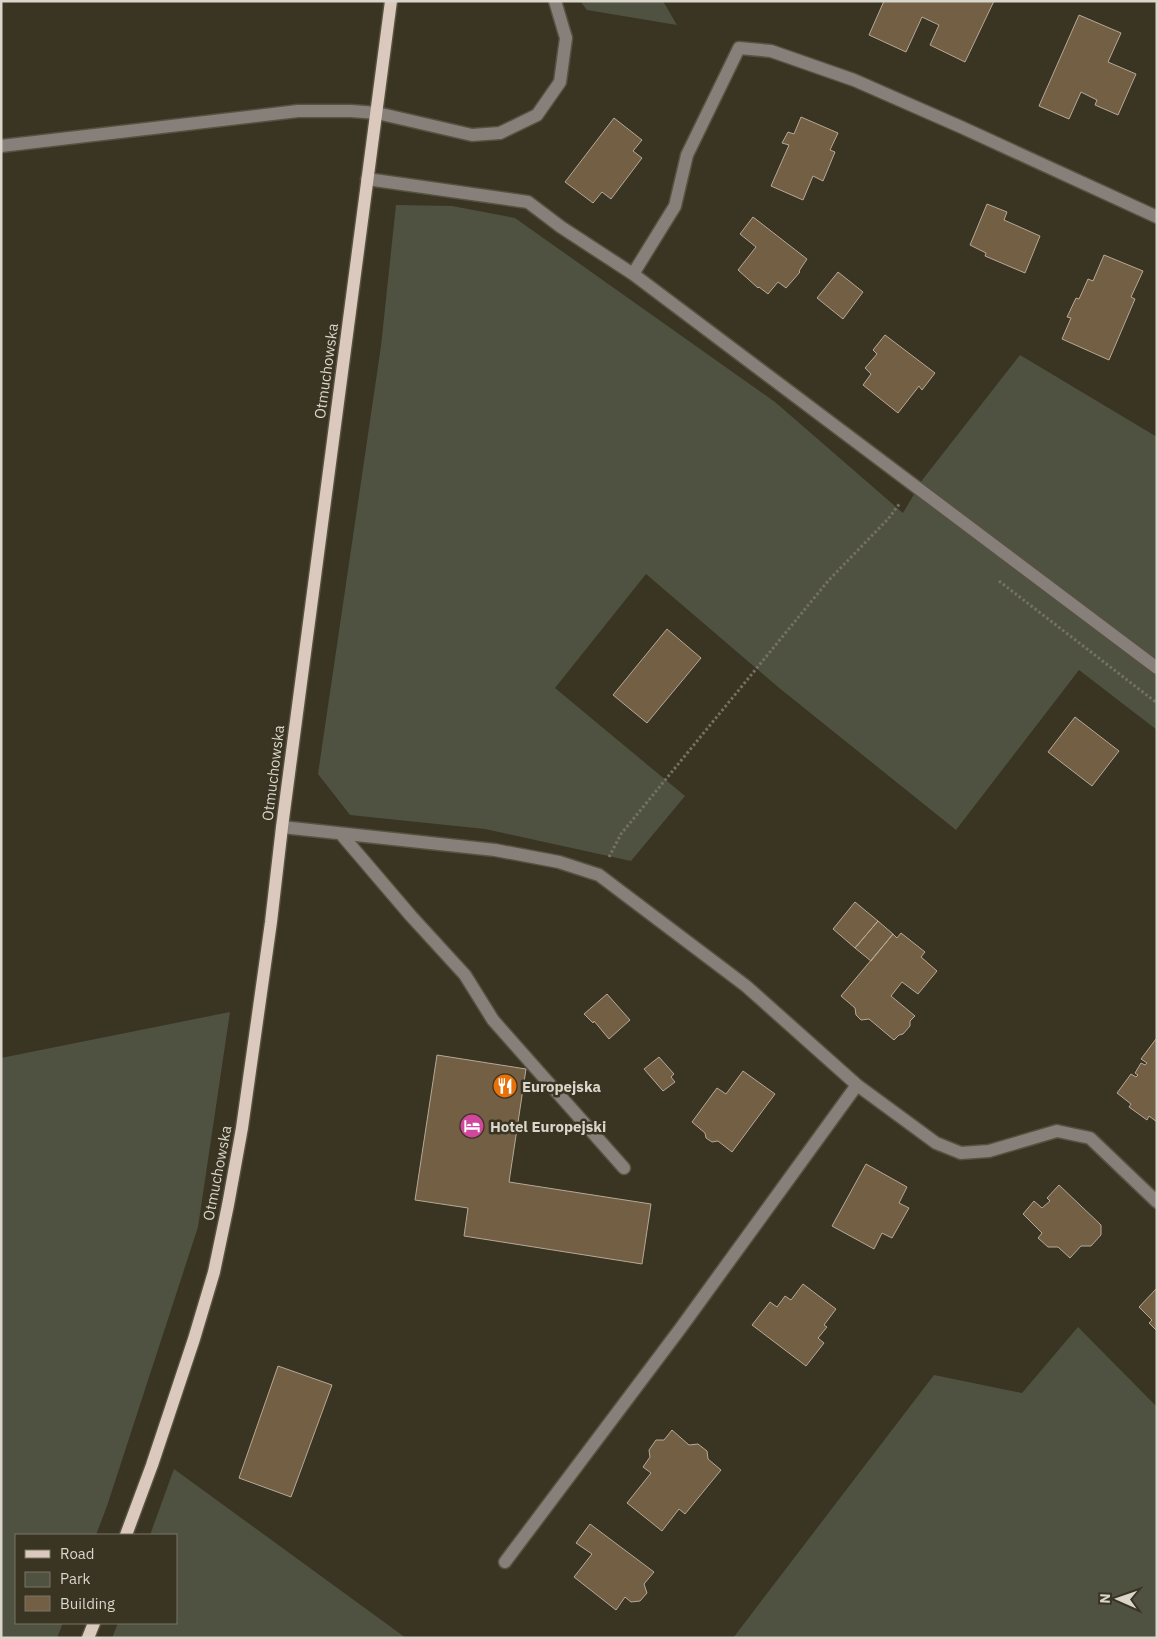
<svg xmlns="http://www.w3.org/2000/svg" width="1158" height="1639" font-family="'IBM Plex Sans',sans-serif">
	<rect width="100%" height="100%" fill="#3a3422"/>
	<!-- green -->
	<path fill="#4f5240" d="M580 1H663L677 25 587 10Z
		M396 205 452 206 515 218 775 402 903 513 923 479 1020 355 1157 437V730L1079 670 956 830 778 687 646 574 555 688 685 796 631 861 485 829 350 815 318 774 381 346Z
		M230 1012 198 1227 107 1506 96 1535H16V1623H63L57 1638H1V1058Z
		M1078 1327 1157 1407V1638H733L934 1375 1022 1393Z
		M174 1469 406 1638H112L118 1623H176V1535H150Z"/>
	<!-- building -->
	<path fill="#725f44" stroke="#b7a997" d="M884 1H994L965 62 930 45 939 25 922 17 906 52 869 35Z
		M1079 15 1121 33 1108 62 1136 74 1118 115 1095 105 1097 100 1081 92 1069 119 1039 106Z
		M801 117 838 133 830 150 835 152 823 181 813 176 803 200 771 186 789 145 782 143 788 132 794 134Z
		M614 118 642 140 633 151 642 158 611 199 602 192 593 203 565 182Z
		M987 204 1007 212 1004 220 1040 236 1025 273 985 256 986 253 970 245Z
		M753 217 807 259 799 271 800 272 786 288 778 282 768 294 759 287 758 288 738 270 756 247 740 234Z
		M1104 255 1143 271 1131 297 1135 299 1109 360 1062 339 1071 318 1067 317 1076 298 1079 299 1088 279 1093 281Z
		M838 272 863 292 843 319 817 298Z
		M885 335 935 373 922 390 919 386 898 413 863 385 871 374 865 368 877 354 873 350Z
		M667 629 701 658 647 723 613 695Z
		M1075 717 1119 751 1092 786 1048 752Z
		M855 902 878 921 855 948 833 929Z
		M878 921 893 934 871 961 855 948Z
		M901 933 925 952 921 957 937 971 918 994 902 982 891 996 915 1016 910 1021V1026L903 1034 899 1035 894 1040 869 1019 861 1020 856 1015 855 1008 841 996 893 934 897 938Z
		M607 994 630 1020 609 1039 594 1021 593 1023 584 1014Z
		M1156 1039 1157 1040V1122L1149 1116 1147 1120 1129 1107 1131 1104 1117 1093 1131 1074 1136 1077 1138 1075 1135 1073 1141 1063 1145 1065 1147 1063 1141 1059Z
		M437 1055 526 1069 509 1182 651 1204 642 1264 464 1236 468 1208 415 1200Z
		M659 1057 674 1074 671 1077 675 1082 663 1091 644 1069Z
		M743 1071 775 1094 732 1152 718 1141 712 1142 706 1138 705 1133 692 1122 717 1088 726 1094Z
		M866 1164 907 1187 899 1203 909 1208 892 1238 882 1233 874 1249 832 1226Z
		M1059 1185 1101 1225V1235L1091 1246H1081L1070 1258 1058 1247H1048L1038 1238 1042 1233 1023 1214 1034 1201 1042 1208 1050 1201 1047 1198Z
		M803 1284 836 1309 824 1325 827 1327 818 1338 824 1343 806 1366 752 1325 770 1302 777 1307 785 1296 791 1300Z
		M1157 1288V1331L1149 1323 1152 1320 1139 1307Z
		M278 1366 332 1385 291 1497 239 1478Z
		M672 1430 689 1445 698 1444 707 1451 708 1459 721 1470 685 1514 679 1509 662 1531 627 1503 651 1473 643 1467 650 1457 649 1450 656 1440H664Z
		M590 1524 654 1572 644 1584 647 1593 640 1601 631 1602 625 1597 616 1610 574 1577 592 1554 576 1543Z"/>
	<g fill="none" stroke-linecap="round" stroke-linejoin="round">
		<defs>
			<path id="minor" d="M1 146 298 111H351L377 113 472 135 500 133 537 115 560 82 566 38 555 1
				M367 179 528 202 561 227 633 274 675 206 687 155 739 48 771 51 854 80 961 127 1157 217
				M633 274 1157 668
				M282 827 495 850 559 862 599 875 746 986 857 1085
				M341 834 411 916 465 975 493 1020 624 1168
				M505 1562 680 1329 857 1085 936 1143 961 1153 989 1151 1057 1131 1090 1138 1157 1202"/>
			<path id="major" d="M126 1535 152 1465 194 1339 214 1272 228 1205 242 1128 271 922 282 827 391 1
				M88 1638 94 1623"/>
		</defs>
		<!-- minor casing -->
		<use href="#minor" stroke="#575140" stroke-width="15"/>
		<!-- major casing -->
		<use href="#major" stroke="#575140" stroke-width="15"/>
		<!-- path -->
		<path stroke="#767162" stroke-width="3" stroke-dasharray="2.5 2.5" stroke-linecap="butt" d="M999 581 1157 703
			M609 857 621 834 828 581 888 519 900 503"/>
		<!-- minor -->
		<use href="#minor" stroke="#877f79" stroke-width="12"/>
		<!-- major -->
		<use href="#major" stroke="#dac9bc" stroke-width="12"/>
	</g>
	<!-- icons -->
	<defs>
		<symbol id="restaurant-disc" viewBox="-11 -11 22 22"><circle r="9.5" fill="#e8710a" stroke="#3a3422"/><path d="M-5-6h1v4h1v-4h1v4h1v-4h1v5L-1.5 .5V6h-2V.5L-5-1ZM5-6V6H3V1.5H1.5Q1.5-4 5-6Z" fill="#fff"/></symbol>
		<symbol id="hotel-disc" viewBox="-11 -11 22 22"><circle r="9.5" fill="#d1479c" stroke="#3a3422"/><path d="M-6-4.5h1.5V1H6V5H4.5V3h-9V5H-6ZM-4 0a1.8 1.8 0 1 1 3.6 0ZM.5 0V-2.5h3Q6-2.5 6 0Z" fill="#fff"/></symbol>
	</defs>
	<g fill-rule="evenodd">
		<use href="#restaurant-disc" x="491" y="1072" width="28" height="28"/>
		<use href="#hotel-disc" x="458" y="1112" width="28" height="28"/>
	</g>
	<g text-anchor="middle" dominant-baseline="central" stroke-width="5" stroke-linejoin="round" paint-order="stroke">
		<!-- street labels -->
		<g font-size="15" fill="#dad6cb" stroke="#3a3422">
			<text transform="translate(326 371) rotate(-82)">Otmuchowska</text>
			<text transform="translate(273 773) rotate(-83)">Otmuchowska</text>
			<text transform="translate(217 1173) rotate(-79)">Otmuchowska</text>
		</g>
		<!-- poi labels -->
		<g font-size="15" font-weight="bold" fill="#dad6cb" stroke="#3a3422" text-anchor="start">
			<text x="522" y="1086">Europejska</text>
			<text x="490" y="1126">Hotel Europejski</text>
		</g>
	</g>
	<!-- border -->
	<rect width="1158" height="1639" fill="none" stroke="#dad6cb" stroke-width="5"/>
	<!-- legend -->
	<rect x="15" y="1534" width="162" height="90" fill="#3a3422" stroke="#7a7566"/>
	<rect x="25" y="1550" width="25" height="8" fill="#dac9bc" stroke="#7a7566"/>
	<text x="60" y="1559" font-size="15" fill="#dad6cb">Road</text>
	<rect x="25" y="1572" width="25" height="15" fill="#4f5240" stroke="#7a7566"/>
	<text x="60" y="1584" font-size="15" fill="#dad6cb">Park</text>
	<rect x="25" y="1596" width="25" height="15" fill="#725f44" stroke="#7a7566"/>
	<text x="60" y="1609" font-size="15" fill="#dad6cb">Building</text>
	<!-- north arrow -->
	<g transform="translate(1118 1599) rotate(272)" stroke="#3a3422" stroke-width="4" paint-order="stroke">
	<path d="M0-4L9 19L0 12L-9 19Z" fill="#dad6cb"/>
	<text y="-8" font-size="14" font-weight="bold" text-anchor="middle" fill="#dad6cb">N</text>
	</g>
</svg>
